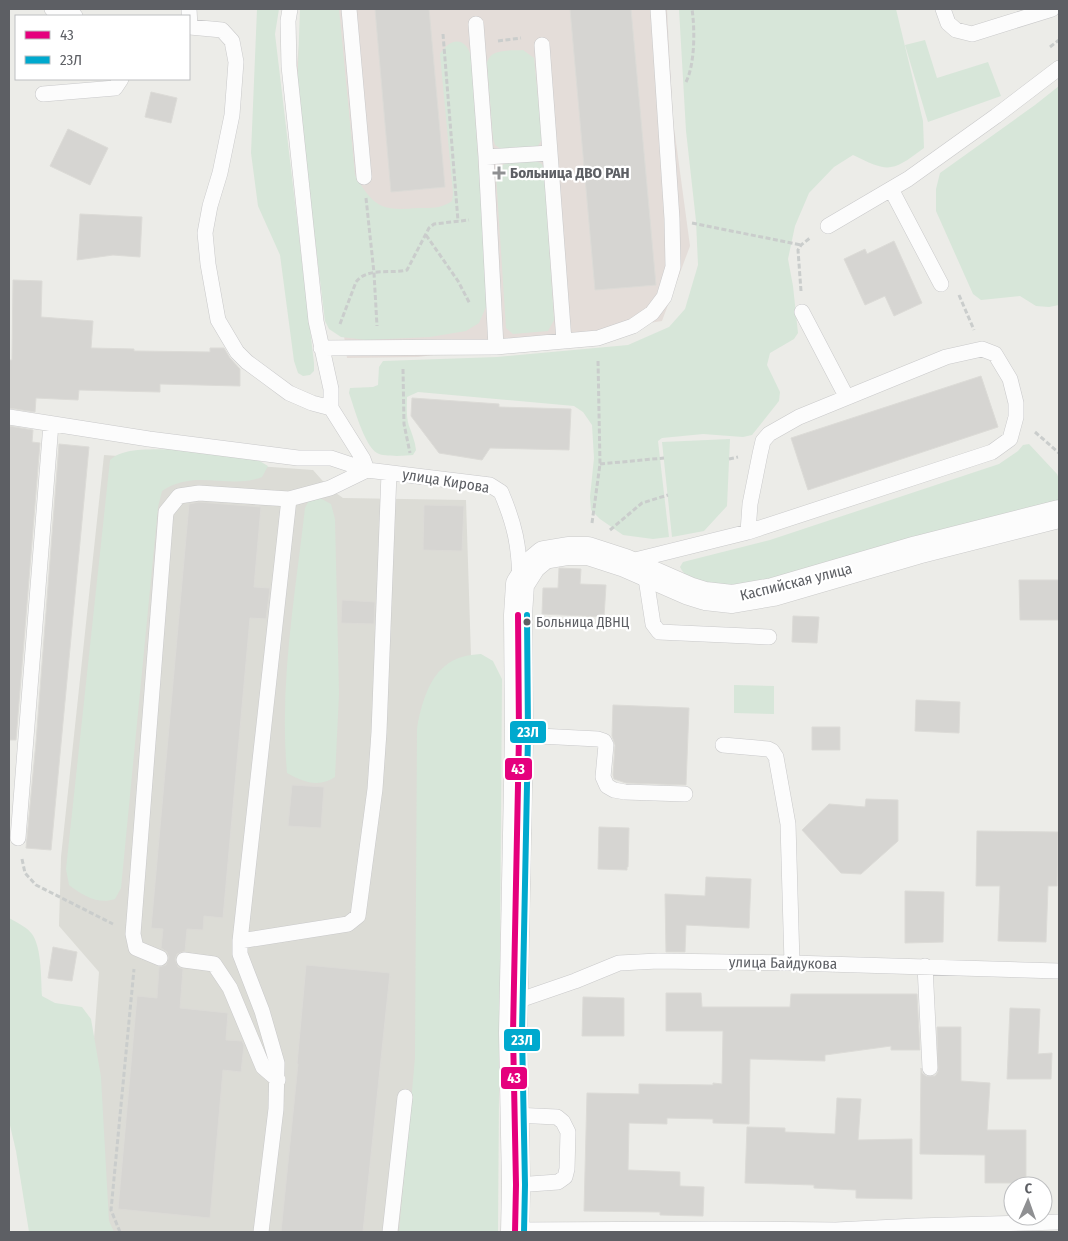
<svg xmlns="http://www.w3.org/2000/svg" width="1068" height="1241" font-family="'Fira Sans Condensed',sans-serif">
	<rect width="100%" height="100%" fill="#ecece8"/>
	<!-- education -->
	<path fill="#dcdcd6" d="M104 455 313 470 329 488 343 498 466 500 471 656 456 1232H107L90 1093 99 972 59 926 61 857Z"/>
	<!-- medical -->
	<path fill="#e4ddd9" d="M303 9H667L673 120 690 246 662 321 510 345 418 357 347 358 329 225 296 72Z"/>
	<!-- green -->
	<path fill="#d7e6d9" d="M257 9H279L275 34 314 363V371L310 375 303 376 298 373 294 361 280 255 258 206 251 153Z
		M300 9H339L355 175C374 208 382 211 418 208 432 208 440 209 452 201L453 193 440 54C450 38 465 36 471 56L485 260 486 307 479 323 466 331 430 337 366 340 341 337 329 329 325 321 297 93Z
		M679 9H896L923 121 924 148C892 172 889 173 853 155L834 167 809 193 795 226 788 259 793 286 798 333 794 339 770 353 767 365 780 392 779 401 752 435 743 437 703 434 662 438 658 441 669 537 653 539 623 535 600 519 591 510 590 497 594 458 592 425 583 412 574 406 418 392 407 397C407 406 406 417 409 426 412 434 415 441 416 450L413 455C405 456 384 457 377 453 364 445 354 407 349 393L350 388 373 387 378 385 379 367 383 361 497 357 628 345 669 327 685 309 698 265 696 221 686 131Z
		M925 40 937 78 988 62 1001 96 928 122 905 45Z
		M523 50 534 58 542 139 538 146 501 149 495 145 493 138 487 63C490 48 510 51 523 50Z
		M1059 86V305L1049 307 1036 306 1020 296 981 300 973 294 936 211V189L940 173 1035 105Z
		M536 161 542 164 544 171 554 320 548 331 513 334 506 328 496 175 498 168 506 163Z
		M730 439 727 506 704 531 672 537 662 442Z
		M1029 444 1057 474 1059 479V500L1054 506 766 580C740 583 695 597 680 567L683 562 770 540 999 464 1018 451 1023 445Z
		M169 449 256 459 268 466 262 477C229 490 195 468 162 491L158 507 121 888 115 899C98 905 82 895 69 885L66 869 110 460C124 447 150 450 169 449Z
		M318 497 331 504 335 519 339 694 335 777C319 788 303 782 287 773 279 685 295 596 305 508L310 498Z
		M481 654 493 661 502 679 498 1232H399L415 1058 417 729C420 709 428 679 445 666 455 657 468 655 481 654Z
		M734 685 774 686V714L734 713Z
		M9 918C16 922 27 927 32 934 42 948 41 980 42 996L55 1003 82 1007 91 1019 101 1077 109 1221 114 1232H29L16 1151 9 1121Z"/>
	<!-- building -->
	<path fill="#d6d5d2" stroke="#dcdbd7" d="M375 9H429L445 187 391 192Z
		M570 9H631L656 285 595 290Z
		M151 92 177 98 171 123 145 117Z
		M68 129 108 148 90 185 50 166Z
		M80 214 142 217 140 257 113 255 77 260Z
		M894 241 922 303 894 316 885 296 865 305 844 259 865 249 867 254Z
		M13 280 42 281 41 317 93 321 91 348 134 349V351L210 352V348H224L230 358 240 369V386L160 384V392L79 390 78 400 36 398 35 412 9 408V360H12Z
		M981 376 998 427 808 490 791 438Z
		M412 398 499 404V407L571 409 569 450 490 448 482 460 439 453 411 416Z
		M9 426 33 430 32 442 40 443 16 740H9Z
		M59 444 89 447 51 850 26 848 36 742Z
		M199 502 261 507 254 587 270 588 266 619 250 618 223 918 204 916 203 930 187 929 185 951 177 954 175 959 178 967 183 969 180 1008 228 1013 226 1040 242 1041 244 1045 241 1072 223 1070 210 1218 118 1209 137 996 157 998 159 967 166 965 169 957 167 952 161 948 163 929 151 928 189 504Z
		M424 505 464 506 462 551 423 550Z
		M559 568 581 569 580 584 606 585 604 617 542 614 543 588H558Z
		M1019 580H1059V620H1020Z
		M342 600 375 602 374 624 341 623Z
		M793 616 819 617 817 643 792 642Z
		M916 700 960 702 959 733 915 731Z
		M613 705 689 708 686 785 626 783 614 779 613 775 615 745 612 736Z
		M812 727H840V750H812Z
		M292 785 324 787 321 828 288 826Z
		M866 799 898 800V841L861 874 841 873 802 830 829 804 865 807Z
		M599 827 629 828 628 867H627V870L598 869Z
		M977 831 1058 832 1057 886H1048L1046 942 998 941 1000 886H976Z
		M706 877 751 879 749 928 686 925 685 952H666L665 894 705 896Z
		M905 891 944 892 943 942 905 943Z
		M53 947 77 952 72 981 48 978Z
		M306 965 390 973 363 1232H281L298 1064H297Z
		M666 993H701L702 1007H790L791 994H917L920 1050H891V1046L825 1055V1061L750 1059 749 1124 713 1123V1119L667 1118V1124L629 1123 628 1170 680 1172V1186L704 1187 703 1216 660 1215V1212L584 1211 587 1093 639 1094V1084L713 1085V1083L722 1084 723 1031H666Z
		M583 997 624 998V1036H582Z
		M1010 1008 1040 1009 1038 1054 1052 1053 1051 1079H1007Z
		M937 1027H961V1081L990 1083 987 1130H1026V1183H985V1155L920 1154 921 1068 922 1073 926 1076H935L938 1072Z
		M837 1098 861 1099 858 1140 912 1139V1199L856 1198V1190L814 1188V1185L745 1183 747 1127 785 1128V1132L835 1134Z"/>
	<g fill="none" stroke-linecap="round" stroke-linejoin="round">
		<defs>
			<path id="lane" d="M52 9 75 16
				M189 9 190 27 222 30 232 41 236 62 232 115 220 173 210 206 205 233 208 264 218 320 237 352 247 362 289 393 312 403 331 408
				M290 9 288 21 289 66 316 321 331 389V408L363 459 367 470
				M349 9 364 177
				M943 9 948 23 956 30 972 34 1052 9
				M476 24 486 157 496 347
				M542 45 564 341
				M43 94 115 88 121 79
				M486 157 550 153
				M891 189 941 284
				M828 226 908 179 996 116 1059 68
				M802 312 846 396
				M321 348 496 347 598 338 633 326 652 313 664 297 673 267 672 219 658 9
				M9 417 149 439 298 458H331L367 470 490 485 501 492C515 525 519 545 520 580
				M627 562 748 532 992 452 1010 439 1016 417V403L1010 379 995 354 982 349 946 357 799 417 769 434 763 441 760 454 750 504 748 532
				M645 572 653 624 659 632 769 637
				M519 735 598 739 604 741 606 745 603 777 607 786 614 790 625 792 685 794
				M723 745 768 749 772 751 776 757 788 824 792 963
				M18 838 51 424
				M240 941 348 924 358 916 375 789 379 732 389 473
				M160 958 136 948 133 934 166 512 179 496 199 493 289 499
				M184 960 214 964 230 988 263 1067 278 1080
				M925 966 930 1068
				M514 1002 575 981 619 963 658 961 792 963 1059 971
				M514 1115 557 1117 563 1122 568 1132 567 1169 565 1177 558 1182 516 1185
				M515 1230 722 1229 836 1230 916 1226 1059 1222
				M261 1232 276 1109 277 1063 262 1011 240 954V941L289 499 330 488 367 470
				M390 1232 405 1097"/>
			<path id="secondary" d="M515 1232 516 1185 513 1033 519 735 518 615 520 584 532 565 544 555 568 551H588L625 563 689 591 705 596 732 599 773 592 917 550 1059 514"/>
		</defs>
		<!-- lane casing -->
		<use href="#lane" stroke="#c9c9ca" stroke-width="16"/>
		<!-- secondary casing -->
		<use href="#secondary" stroke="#cacaca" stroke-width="29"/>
		<!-- path -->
		<path stroke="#cacdcc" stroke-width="3" stroke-dasharray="5 2.5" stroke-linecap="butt" d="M443 34 458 221
			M498 41 521 38
			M1050 47 1059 40
			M686 82C695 64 695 29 692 9
			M366 198 374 273 377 326
			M692 223 801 245
			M426 235 458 281 470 304
			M801 291 798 250 801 245 810 238
			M959 295 974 330
			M340 324 356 282C367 267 392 274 407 270L429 228 434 224 469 220
			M403 369 404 424 410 453
			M1035 432 1059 453
			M729 459 738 457
			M600 464 664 458
			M592 523 600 464 598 360
			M610 530 642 503 668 495
			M22 859 25 873 36 885 113 924
			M120 1232 111 1210 134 969"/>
		<!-- lane -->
		<use href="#lane" stroke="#fcfcfc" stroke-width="15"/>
		<!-- secondary -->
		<use href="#secondary" stroke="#fcfcfc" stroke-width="28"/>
		<defs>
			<path id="bus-1" d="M515 1232 516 1185 513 1033 519 735 518 615"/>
			<path id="bus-2" d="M524 1232 525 1185 522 1033 528 735 527 615"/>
		</defs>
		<!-- bus-1 casing -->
		<use href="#bus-1" stroke="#fff" stroke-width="10"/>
		<!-- bus-2 casing -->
		<use href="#bus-2" stroke="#fff" stroke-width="10"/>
		<!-- bus-1 -->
		<use href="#bus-1" stroke="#e5007d" stroke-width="6"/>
		<!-- bus-2 -->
		<use href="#bus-2" stroke="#00a9ce" stroke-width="6"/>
	</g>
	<!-- markers -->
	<path fill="#8f9092" stroke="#fff" stroke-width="2" d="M496.5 165.5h5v5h5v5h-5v5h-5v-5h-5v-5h5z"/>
	<circle fill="#5d5f64" stroke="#fff" stroke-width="2" cx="527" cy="622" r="4.5"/>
	<g text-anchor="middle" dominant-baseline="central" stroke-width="4.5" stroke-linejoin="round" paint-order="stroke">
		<!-- bus labels -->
		<g font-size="14" fill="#5d5f64" stroke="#fff" text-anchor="start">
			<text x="536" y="622">Больница ДВНЦ</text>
		</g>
		<!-- poi labels -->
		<g font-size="15" font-weight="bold" fill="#5d5f64" stroke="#fff" text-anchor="start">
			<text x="510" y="173">Больница ДВО РАН</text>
		</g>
		<!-- street labels -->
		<g font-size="15" fill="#5d5f64" stroke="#fff">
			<text transform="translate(446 481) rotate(9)">улица Кирова</text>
			<text transform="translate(796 582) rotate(-14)">Каспийская улица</text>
			<text transform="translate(783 963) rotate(1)">улица Байдукова</text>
		</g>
	</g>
	<g stroke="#fff" stroke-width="2">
		<rect x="509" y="720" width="38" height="24" rx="5" fill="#00a9ce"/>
		<rect x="504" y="757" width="29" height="24" rx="5" fill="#e5007d"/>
		<rect x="503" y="1028" width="38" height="24" rx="5" fill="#00a9ce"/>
		<rect x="500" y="1066" width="28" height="24" rx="5" fill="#e5007d"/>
	</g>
	<g font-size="14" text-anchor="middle" font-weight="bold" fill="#fff">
		<text x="528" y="737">23Л</text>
		<text x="518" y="774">43</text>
		<text x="522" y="1045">23Л</text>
		<text x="514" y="1083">43</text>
	</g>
	<!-- border -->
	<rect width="1068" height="1241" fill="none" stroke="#5d5f64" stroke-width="20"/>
	<!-- legend -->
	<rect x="15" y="15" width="175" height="65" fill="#ffffff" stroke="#bebfc1"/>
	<rect x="25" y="31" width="25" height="8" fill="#e5007d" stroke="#bebfc1"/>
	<text x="60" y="40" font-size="15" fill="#5d5f64">43</text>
	<rect x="25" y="56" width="25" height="8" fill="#00a9ce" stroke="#bebfc1"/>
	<text x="60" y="65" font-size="15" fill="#5d5f64">23Л</text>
	<!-- north arrow -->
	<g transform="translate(1028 1201) rotate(2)"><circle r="24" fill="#ffffff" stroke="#bebfc1"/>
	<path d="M0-4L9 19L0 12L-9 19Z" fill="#8f9092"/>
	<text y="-8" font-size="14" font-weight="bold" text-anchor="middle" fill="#5d5f64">С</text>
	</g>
</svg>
